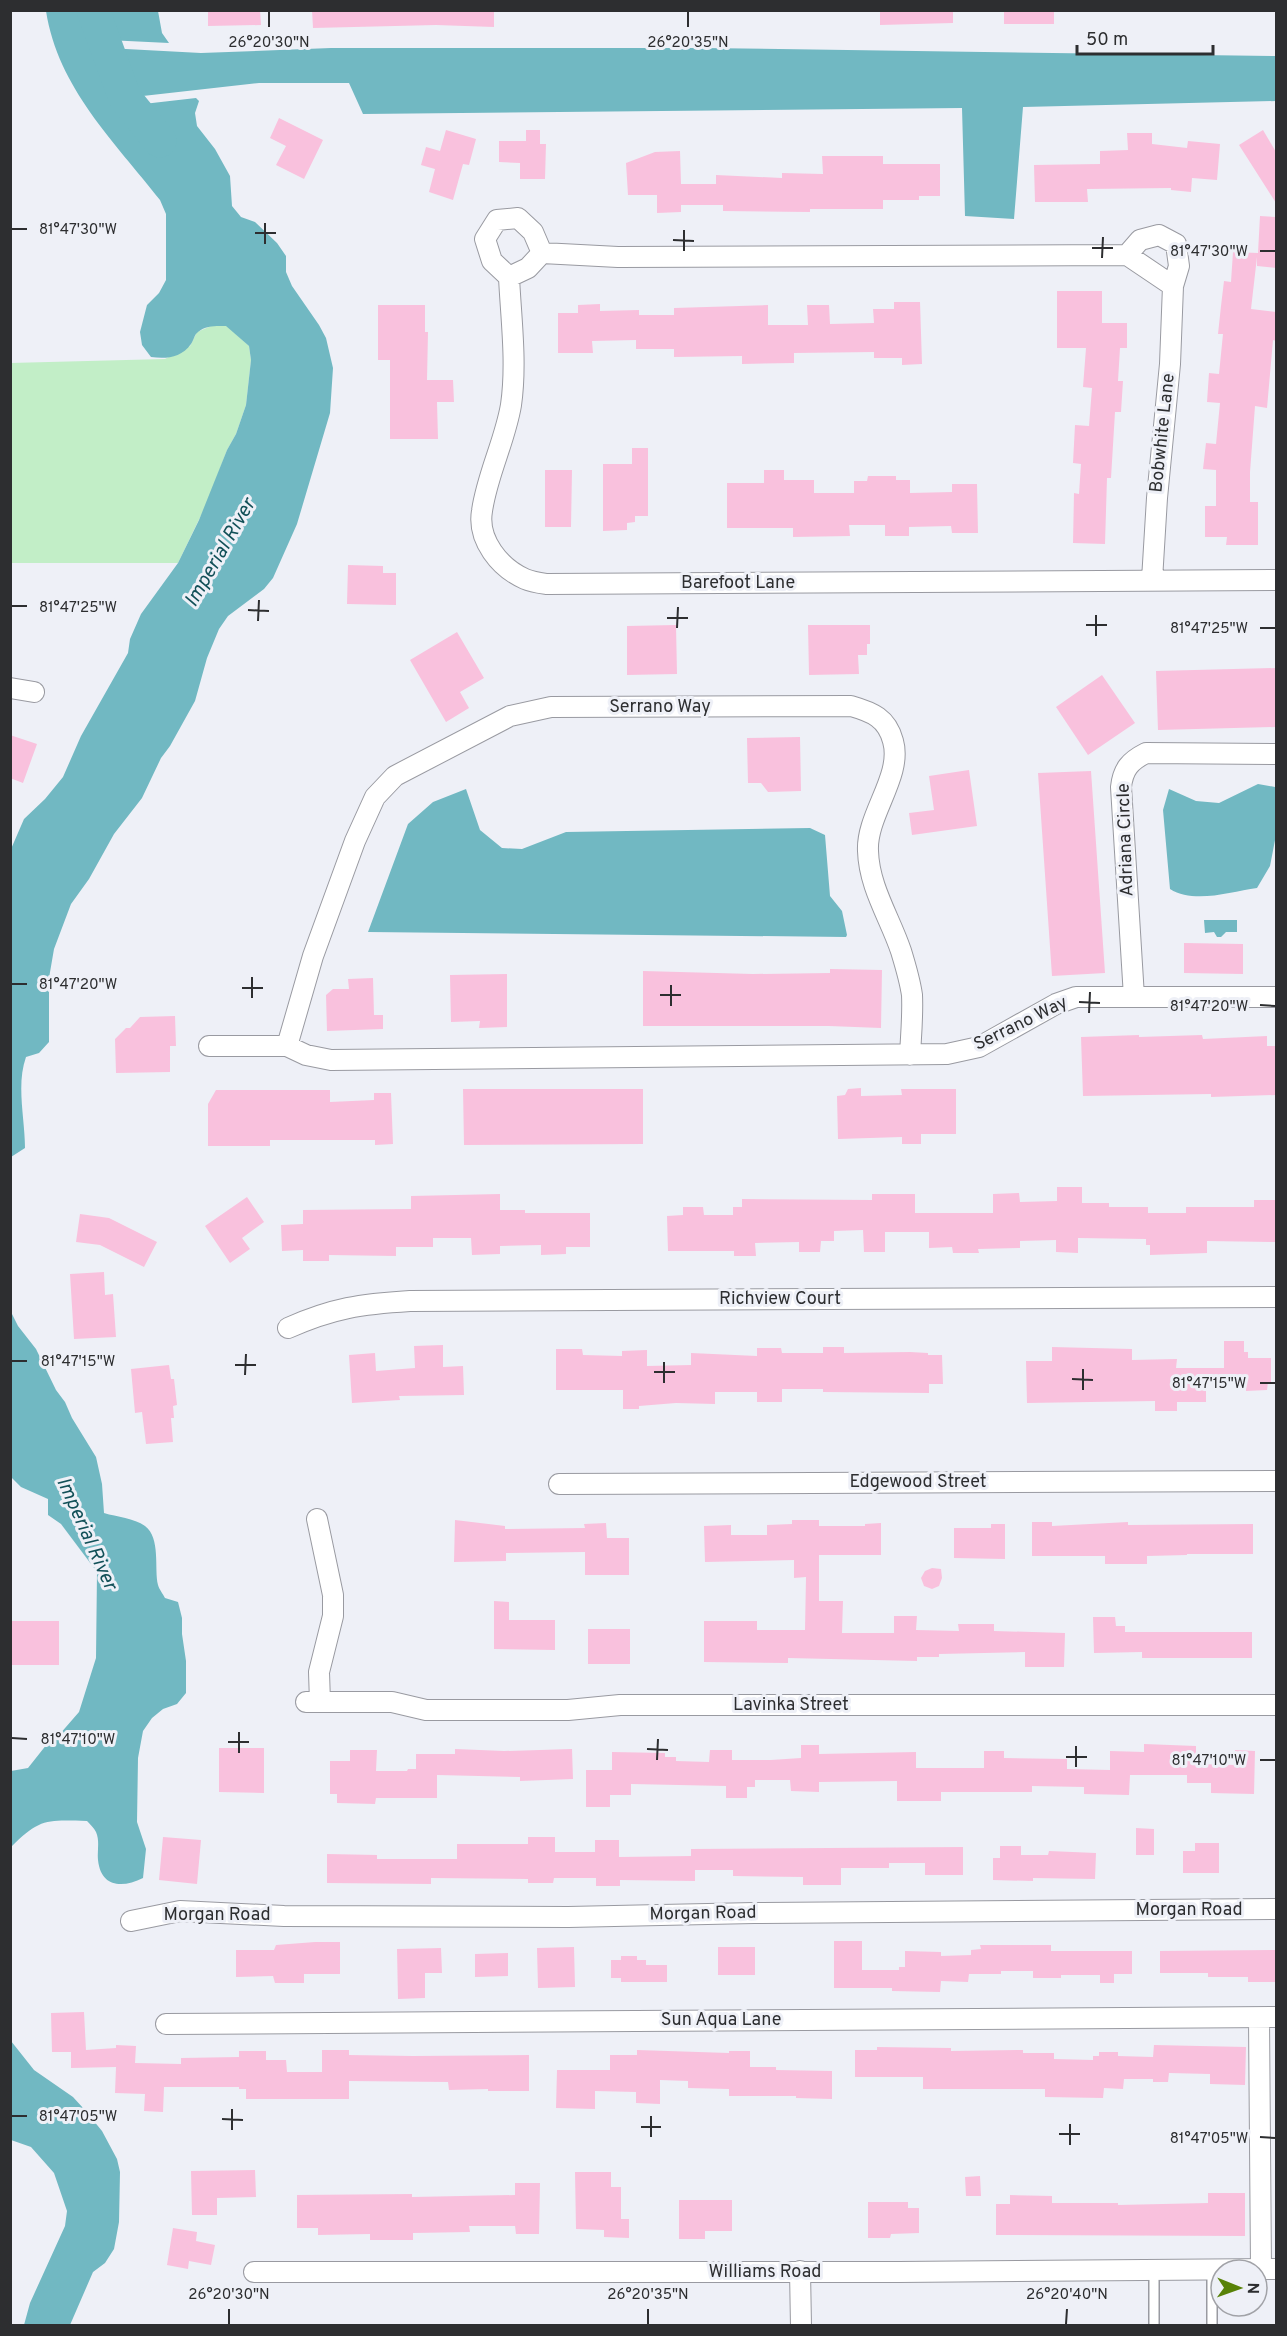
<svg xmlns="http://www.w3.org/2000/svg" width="1287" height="2336" font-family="Overpass,sans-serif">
	<rect width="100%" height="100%" fill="#eef0f7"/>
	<!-- green -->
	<path fill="#c2eec7" d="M211 326H227L249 346 251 360 246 405 236 434 227 450 206 505 178 563H11L10 363 165 359 190 346 197 332Z"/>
	<!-- water -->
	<path fill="#71b8c2" d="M46 11H158L162 33 169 43 107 40 100 43 98 51 117 101 121 105 126 106 196 98 199 101 195 113 197 126 215 149 230 176 232 206 241 217 255 222 277 243 286 256V272L292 286 319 325 326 338 333 368 330 413 297 524 273 578 264 589 228 616 219 629 207 658 195 701 170 746 161 758 142 798 114 834 89 879 71 904 54 949 49 978V1042L39 1053 26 1057C16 1085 25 1119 25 1148L11 1157V849L24 819 45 799 63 777 81 736 128 653 130 639 141 614 178 563 199 520 227 450 236 434 246 405 251 360 249 346 226 326C217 326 206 325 198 332 194 335 194 340 191 344 181 358 166 359 151 357L142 345 140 332 147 305 159 293 166 280V214L160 200C114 141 58 88 46 11Z
		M107 48 201 53 331 48H702L1276 56V101L1023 107 1014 219 965 216 962 108 363 114 349 83H259L125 98Z
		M1258 784 1275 787 1276 835 1270 866 1257 888C1230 892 1194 904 1170 889L1163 810 1169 789 1196 801 1219 803Z
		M466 789 480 830 502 848 522 849 566 832 810 828 825 835 830 896 842 911 847 935 846 937 368 932 408 824 433 802Z
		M1204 920H1237V932H1226L1221 937H1217L1214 932 1205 933Z
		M10 1310 18 1326 36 1349 56 1390 65 1402 72 1418 96 1457 102 1484 104 1513C117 1517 134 1518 145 1526 161 1538 154 1569 158 1585 159 1589 163 1594 165 1598L178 1602 182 1618V1634L186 1661V1693L177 1704 163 1709 152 1718 143 1731 138 1758 137 1822 146 1849 143 1878C123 1888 101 1888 98 1860 97 1851 100 1841 96 1832 94 1828 90 1824 87 1821 47 1820 40 1818 11 1847V1771L28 1768 47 1744 59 1735 79 1712 96 1658 97 1572 61 1524 48 1515V1499L21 1487 11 1477Z
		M11 2041 34 2070 73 2097 84 2109 102 2131 117 2159 120 2172 119 2222 114 2249 105 2263 93 2272 70 2325H24L30 2303 65 2226 67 2211 54 2173 31 2147 11 2140Z"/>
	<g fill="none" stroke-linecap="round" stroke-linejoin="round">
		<!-- river -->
		<path stroke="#71b8c2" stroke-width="33" d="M93 10 125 98 160 141"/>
	</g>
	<!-- building -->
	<path fill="#f9c1dd" d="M208 10H260L261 25 208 26Z
		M312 10H494V27L436 25 313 28Z
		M880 10H953V23L880 25Z
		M1004 10H1054V24H1004Z
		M279 118 323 140 304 179 276 165 286 146 270 138Z
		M446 130 476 139 469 165 463 164 453 200 429 192 435 169 421 165 426 147 440 151Z
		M526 130H540V144H546L545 179H520V163L499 162V141H526Z
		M1263 130 1276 152V203L1239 145Z
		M1127 133H1152V144L1187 148 1188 141 1220 144 1217 180 1192 178 1191 192 1171 190V188L1087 189 1088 202H1035L1034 165 1100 164V151L1128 150Z
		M680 151 681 184H716V175L782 178V173L823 174 822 156H883V164H940V196H919V200H883V209H810V212L723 211V205H681V212L657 213V195H628L626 163 655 152Z
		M1260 216 1276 217V268L1257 266V257L1251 309 1276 312V341L1273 340 1267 408 1255 406 1250 472V502H1258V545H1226L1227 537H1205V506H1216V470L1203 469 1206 443 1216 444 1220 403 1207 402 1209 373 1219 374 1223 334H1218L1221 306 1224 281 1231 282 1233 252 1258 253Z
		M1057 291H1102V323H1127V348H1120L1118 381H1123L1121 412H1115L1111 478H1107L1105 544 1073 543 1074 493 1079 494 1081 464 1073 463 1075 425 1089 426 1092 388 1083 387 1086 348H1057Z
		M894 302H920L922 364 902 365V358H874V352L794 353V363L742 364V356L674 357V349H636V340L592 341 593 353H558V313H578V305L600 304V311L639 310V315H674V308L768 305V325H808L807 305H829L830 324 874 323 873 309H894Z
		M378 305H425V332H428L427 380H453L454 402H437L438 439H390V360H378Z
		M632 448H648V516H635V522L627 523V530L603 531V464H632Z
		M545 470H572L571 527H545Z
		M764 470H784V480H814V493H854V481H867L868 476H896V480H910V493L952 492V484H977L978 533H952L951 526 909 527V536H885V525H849L850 536 793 537V528H727V483H764Z
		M348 565 383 566V573H396V605L347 604Z
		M676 625 677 674 627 675V626Z
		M808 625H870V644H867V655H858L859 674 809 675Z
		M457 632 484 678 460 692 469 708 446 722 410 660Z
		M1276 668V727L1158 730 1156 671Z
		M1102 675 1135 723 1088 755 1056 707Z
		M10 735 37 744 23 783 10 778Z
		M800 737 801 791 768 792 761 783H748L747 738Z
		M969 770 977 826 912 835 909 813 934 810 929 776Z
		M1091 771 1105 973 1052 976 1038 773Z
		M1184 943 1243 944V974L1184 973Z
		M830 969 882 970 881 1028 829 1026H643V971L753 974 830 973Z
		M507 974V1027L479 1028 480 1021 451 1022 450 975Z
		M373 978 374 1015H383V1029L327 1031 326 995 333 989H349L348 979Z
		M175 1016 176 1046H170V1072L116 1073 115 1039 126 1028H130L140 1017Z
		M1139 1035V1037L1202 1035 1203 1039 1267 1036V1046H1276V1095L1211 1097V1094L1083 1096 1081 1037Z
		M861 1088V1096L902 1095 901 1089H956V1134H921V1144H902V1137L838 1139 837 1096 845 1095 848 1089Z
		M463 1089H643V1144L464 1145Z
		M216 1090H330V1102L374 1100V1093H391L393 1144 375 1145V1140H270V1146H208V1104Z
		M1057 1187H1082V1203H1109V1207H1148V1213H1186V1207H1254V1200H1276V1242L1207 1241V1253L1150 1255V1245H1146V1239L1078 1238V1253L1056 1252V1240L1020 1241V1248L978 1249 979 1253H953L952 1247 929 1248V1232H885V1252H864L863 1230 834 1231V1241H821L820 1252H799V1242L755 1243 756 1256H734V1251H668L667 1216 683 1215V1207H703L704 1215H733V1207H742V1199L872 1200V1194H915V1213H993V1194L1019 1193 1020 1202 1057 1201Z
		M500 1194V1210H525V1213H590V1247H566V1254L541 1255V1245L500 1246V1254L472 1255 471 1238H433V1247H396V1256L329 1255V1261H303V1250L282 1251 281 1225 303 1224V1210L411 1209V1196Z
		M247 1197 264 1222 242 1238 250 1249 230 1263 205 1226Z
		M80 1214 109 1218 157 1242 144 1267 100 1245 76 1242Z
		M104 1272 105 1295 113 1294 116 1337 74 1339 70 1274Z
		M1224 1341H1244V1352H1248V1358H1271V1382H1268L1267 1390 1246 1391V1383H1206V1402H1177V1411H1155V1401L1027 1403 1026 1361H1052V1347L1132 1349V1360L1177 1359 1176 1368H1224Z
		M443 1345V1367L463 1366 464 1395 399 1396 400 1400 352 1403 349 1355 375 1353 376 1371 415 1368 414 1346Z
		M823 1347H844V1353L910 1352 928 1353V1355H942L943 1384H929V1393L823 1392V1389H782V1402H757V1392H715V1404L676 1403 639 1406V1409H623V1390H556V1349H582L583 1355 622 1356V1351L647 1350V1366L691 1365V1353L757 1356V1348H781L782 1353H823Z
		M169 1365 171 1379H174L177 1405 173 1406 174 1418H171L173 1442 146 1444 142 1412 135 1413 131 1369Z
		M455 1520 505 1526V1529L585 1528 584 1524 606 1523 607 1538H629V1575H585V1552L506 1553V1561L454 1562Z
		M792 1520H819V1526H865V1524L881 1523V1555H819V1601H843L842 1633H894V1616H917L916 1630 959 1631 958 1624H994V1631L1065 1633 1064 1667H1025V1652L939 1654V1657H917V1661L788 1658V1663L704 1662V1621H757V1630H805L806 1577 794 1578V1560L705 1562 704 1526 731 1525V1535H767V1525L792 1524Z
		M1032 1522H1052V1526L1128 1522V1525L1253 1524V1554H1187V1555L1147 1556V1564H1105V1556H1032Z
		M991 1524H1005V1559L954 1558V1528H991Z
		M932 1568 941 1569 942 1578 939 1586 932 1589 924 1586 921 1578 925 1571Z
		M494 1601 509 1602V1620H555V1650L494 1649Z
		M1093 1617H1115L1116 1626H1125V1632H1252V1658H1142V1652L1094 1653Z
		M11 1621H59V1665H11Z
		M588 1629H630V1664H588Z
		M1144 1744 1196 1746V1764L1235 1765V1750L1255 1751 1254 1794 1211 1793V1783H1187V1775H1130L1129 1795 1084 1794V1787L1032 1786V1792H941V1801H897V1781L819 1782V1792L791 1791 790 1780H755V1787H747V1798H726V1786L631 1784V1795H610V1807H586V1770H612V1752L665 1753V1757H676V1761L709 1762 710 1750H732V1760H771L801 1758V1745H819V1754L916 1752V1768H984V1751H1004V1758L1067 1759V1769L1110 1770V1751L1144 1752Z
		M219 1748H264V1793L219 1792Z
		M455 1749 504 1751 572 1749 573 1779 520 1781V1777L437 1775V1798H376L375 1804 337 1803V1794H330V1761H350V1750H377L376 1771H407L408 1769H416V1754H455Z
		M1136 1828 1154 1829V1855H1136Z
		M163 1837 201 1840 197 1884 159 1880Z
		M528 1837H555V1852H595V1840H619V1857L691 1856V1849L963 1847V1875H925V1863H889V1868H841V1885H803V1877L733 1876V1870H695V1881L620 1880V1886H596V1878H554L553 1883H528V1879L431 1878V1884L327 1883V1854L377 1855V1859H457V1844H528Z
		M1195 1843H1219V1873H1183V1851H1195Z
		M1000 1846H1021V1855H1048L1049 1851 1096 1853 1095 1879 1033 1878V1881L993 1880V1858H1000Z
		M834 1941H862V1970H899V1967H905V1951L941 1952V1956L971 1955V1950L981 1949 980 1945H1051V1951H1132V1974H1114V1983H1100V1975H1061V1978H1033V1971H1001V1974H969L968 1982 941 1981 940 1992 892 1991V1988H834Z
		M315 1942H340V1974H304V1983H275L273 1976 236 1977V1950H274L276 1945Z
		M574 1947 575 1987 538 1988 537 1948Z
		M718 1947H755V1975H718Z
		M441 1948 442 1973H425V1998L398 1999 397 1949Z
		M1276 1950V1982H1248V1977H1208V1973H1160V1951Z
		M508 1953V1976L475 1977V1954Z
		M621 1956H637V1960H646V1965H667V1982H621V1978H611V1960H621Z
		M84 2012 86 2050 116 2048V2045L136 2046 135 2063 181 2064V2058L239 2057V2051H266V2060H286L287 2072H322V2050H349V2055L413 2056 529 2055V2091H488V2089L449 2090 448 2082 349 2081V2099H246V2089H239V2087H164L163 2112 144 2111 145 2094 115 2093 116 2067 71 2068V2052H52L51 2013Z
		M1154 2045 1246 2047 1245 2085 1210 2084V2074L1169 2073 1168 2082H1153V2079H1124L1123 2089 1104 2088 1103 2098 1045 2097V2089H923V2077H855V2050H877V2047L951 2048V2051L1023 2050V2053H1054V2059L1093 2060V2056H1099V2052H1118V2056L1153 2057Z
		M637 2050 729 2053V2051H750V2067H776V2070L832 2071V2099L796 2098V2096H729V2089L688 2088V2081L660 2080V2104L636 2103V2092L595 2091V2109L556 2108 557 2070H610V2055H637Z
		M255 2170 256 2197 217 2198V2215H192L191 2171Z
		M575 2172H611V2187H621V2219H629V2238L604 2237V2230L576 2229Z
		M980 2176 981 2196H966L965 2177Z
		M515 2183H540L539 2234H516L515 2226H469L470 2232 413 2233V2240H370V2234L318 2235V2228H297V2195L412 2194V2197L515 2195Z
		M1208 2193H1245V2236L996 2235V2204H1010V2195L1052 2196V2203H1118V2205L1208 2203Z
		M679 2200H732V2231H705V2239H679Z
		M868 2202H908V2208H919V2233L891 2234 890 2238H868Z
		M173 2228 197 2232 196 2241 215 2245 211 2265 189 2261 188 2269 167 2265Z"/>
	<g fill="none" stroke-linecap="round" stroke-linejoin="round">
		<defs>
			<path id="lane" d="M1154 2270V2326
				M1212 2270V2326"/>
			<path id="street" d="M542 253 533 232 518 218 497 220 485 239 492 261 509 277C511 319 517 363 511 405 505 441 487 475 482 511 477 540 500 568 525 579 532 582 540 583 547 584L1276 580
				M1127 255 1140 240 1159 235 1176 244 1179 266 1173 286 1170 364 1157 498 1152 580
				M1127 255 1173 286
				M509 277 528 268 542 253 618 257 1127 255
				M10 688 34 692
				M1134 997 1121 787C1123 769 1130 761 1146 753L1276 754
				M209 1046H287L306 1055 331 1060 947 1054 979 1047 1056 1004 1076 997H1276
				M287 1046 313 956 355 841 375 797 395 776 510 716 551 707 851 706C872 712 887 718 893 741 903 776 866 815 868 851 869 887 890 918 901 951 905 964 910 981 912 995 913 1015 911 1035 910 1055
				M288 1328C333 1308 361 1304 410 1301L1276 1297
				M559 1484 1276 1481
				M317 1519 333 1595V1616L319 1672 320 1702
				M306 1702H392L426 1710H568L620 1705H1276
				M131 1921 180 1911 284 1916 568 1917 754 1913 1276 1909
				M1259 2018 1261 2269
				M166 2024 1276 2017
				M800 2271 801 2326
				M254 2272H899L1276 2269"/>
		</defs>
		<!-- lane casing -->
		<use href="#lane" stroke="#999aa1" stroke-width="12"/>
		<!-- street casing -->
		<use href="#street" stroke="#999aa1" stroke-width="22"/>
		<!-- lane -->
		<use href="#lane" stroke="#fff" stroke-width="9"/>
		<!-- street -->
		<use href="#street" stroke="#fff" stroke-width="20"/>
	</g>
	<!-- ticks -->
	<path fill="none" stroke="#2d2e30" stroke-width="2" d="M269 27V12M688 27V12M12 229H27M255 233H276M673 240 694 241M265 244V223M1092 248H1113M684 251V230M1260 251H1275M1102 258 1103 237M12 606H27M248 610 269 611M667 618H688M258 621 259 600M1086 625H1107M677 628 678 607M1260 628H1275M1096 636V615M12 984H27M242 988H263M660 995H681M252 998V977M1079 1002 1100 1003M1260 1005 1275 1006M671 1006V985M1089 1013 1090 992M12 1361H27M235 1365H256M654 1372H675M245 1375 246 1354M1072 1379 1093 1380M664 1383V1362M1260 1383H1275M1083 1390V1369M12 1738 27 1739M228 1742H249M647 1749 668 1750M239 1753V1732M1066 1757H1087M657 1760 658 1739M1260 1760H1275M1076 1767V1746M12 2116H27M222 2119 243 2120M641 2127H661M232 2130V2109M1059 2134H1080M651 2137V2116M1260 2137 1275 2138M1070 2145V2124M229 2324V2309M648 2324V2309M1066 2324 1067 2309"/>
	<g text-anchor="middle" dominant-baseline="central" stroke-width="6" stroke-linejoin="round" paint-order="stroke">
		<!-- street labels -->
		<g font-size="18" fill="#2d2e30" stroke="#eef0f7">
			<text transform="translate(1163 433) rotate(-84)">Bobwhite Lane</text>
			<text x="738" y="583">Barefoot Lane</text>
			<text x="660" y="707">Serrano Way</text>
			<text transform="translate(1126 840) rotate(-92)">Adriana Circle</text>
			<text transform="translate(1021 1024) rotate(-26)">Serrano Way</text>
			<text x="780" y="1299">Richview Court</text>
			<text x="918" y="1482">Edgewood Street</text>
			<text x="791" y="1705">Lavinka Street</text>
			<text x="1189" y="1910">Morgan Road</text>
			<text transform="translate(703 1914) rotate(-1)">Morgan Road</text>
			<text x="217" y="1915">Morgan Road</text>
			<text x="721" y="2020">Sun Aqua Lane</text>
			<text x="765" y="2272">Williams Road</text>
		</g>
		<!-- water labels -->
		<g font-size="20" font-style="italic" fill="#125058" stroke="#eef0f7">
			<text transform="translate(221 553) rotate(-60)">Imperial River</text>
			<text transform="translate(86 1534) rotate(66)">Imperial River</text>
		</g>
	</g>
	<g font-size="15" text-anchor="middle" fill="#2d2e30" stroke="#eef0f7" stroke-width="6" stroke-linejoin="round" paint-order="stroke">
		<text x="269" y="47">26°20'30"N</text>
		<text x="688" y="47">26°20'35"N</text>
		<text x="78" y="234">81°47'30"W</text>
		<text x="1209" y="256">81°47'30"W</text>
		<text x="78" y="612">81°47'25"W</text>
		<text x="1209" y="633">81°47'25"W</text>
		<text x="78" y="989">81°47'20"W</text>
		<text x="1209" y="1011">81°47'20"W</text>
		<text x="78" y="1366">81°47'15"W</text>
		<text x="1209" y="1388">81°47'15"W</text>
		<text x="78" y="1744">81°47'10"W</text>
		<text x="1209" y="1765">81°47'10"W</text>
		<text x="78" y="2121">81°47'05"W</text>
		<text x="1209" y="2143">81°47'05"W</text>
		<text x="229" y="2299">26°20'30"N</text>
		<text x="648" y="2299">26°20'35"N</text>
		<text x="1067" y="2299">26°20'40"N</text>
	</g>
	<!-- border -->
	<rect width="1287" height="2336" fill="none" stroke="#2d2e30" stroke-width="24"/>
	<!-- north arrow -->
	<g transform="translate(1239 2288) rotate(91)"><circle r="28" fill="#eef0f7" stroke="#a1a2a7" stroke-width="1.5"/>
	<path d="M0-4.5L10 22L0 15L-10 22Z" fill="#588208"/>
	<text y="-9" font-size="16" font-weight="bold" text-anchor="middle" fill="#2d2e30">N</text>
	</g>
	<!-- scale -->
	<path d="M1077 45v9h136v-9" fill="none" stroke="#2d2e30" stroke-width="3"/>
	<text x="1086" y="45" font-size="18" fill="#2d2e30" stroke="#eef0f7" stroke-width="4.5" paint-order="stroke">50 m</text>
</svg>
